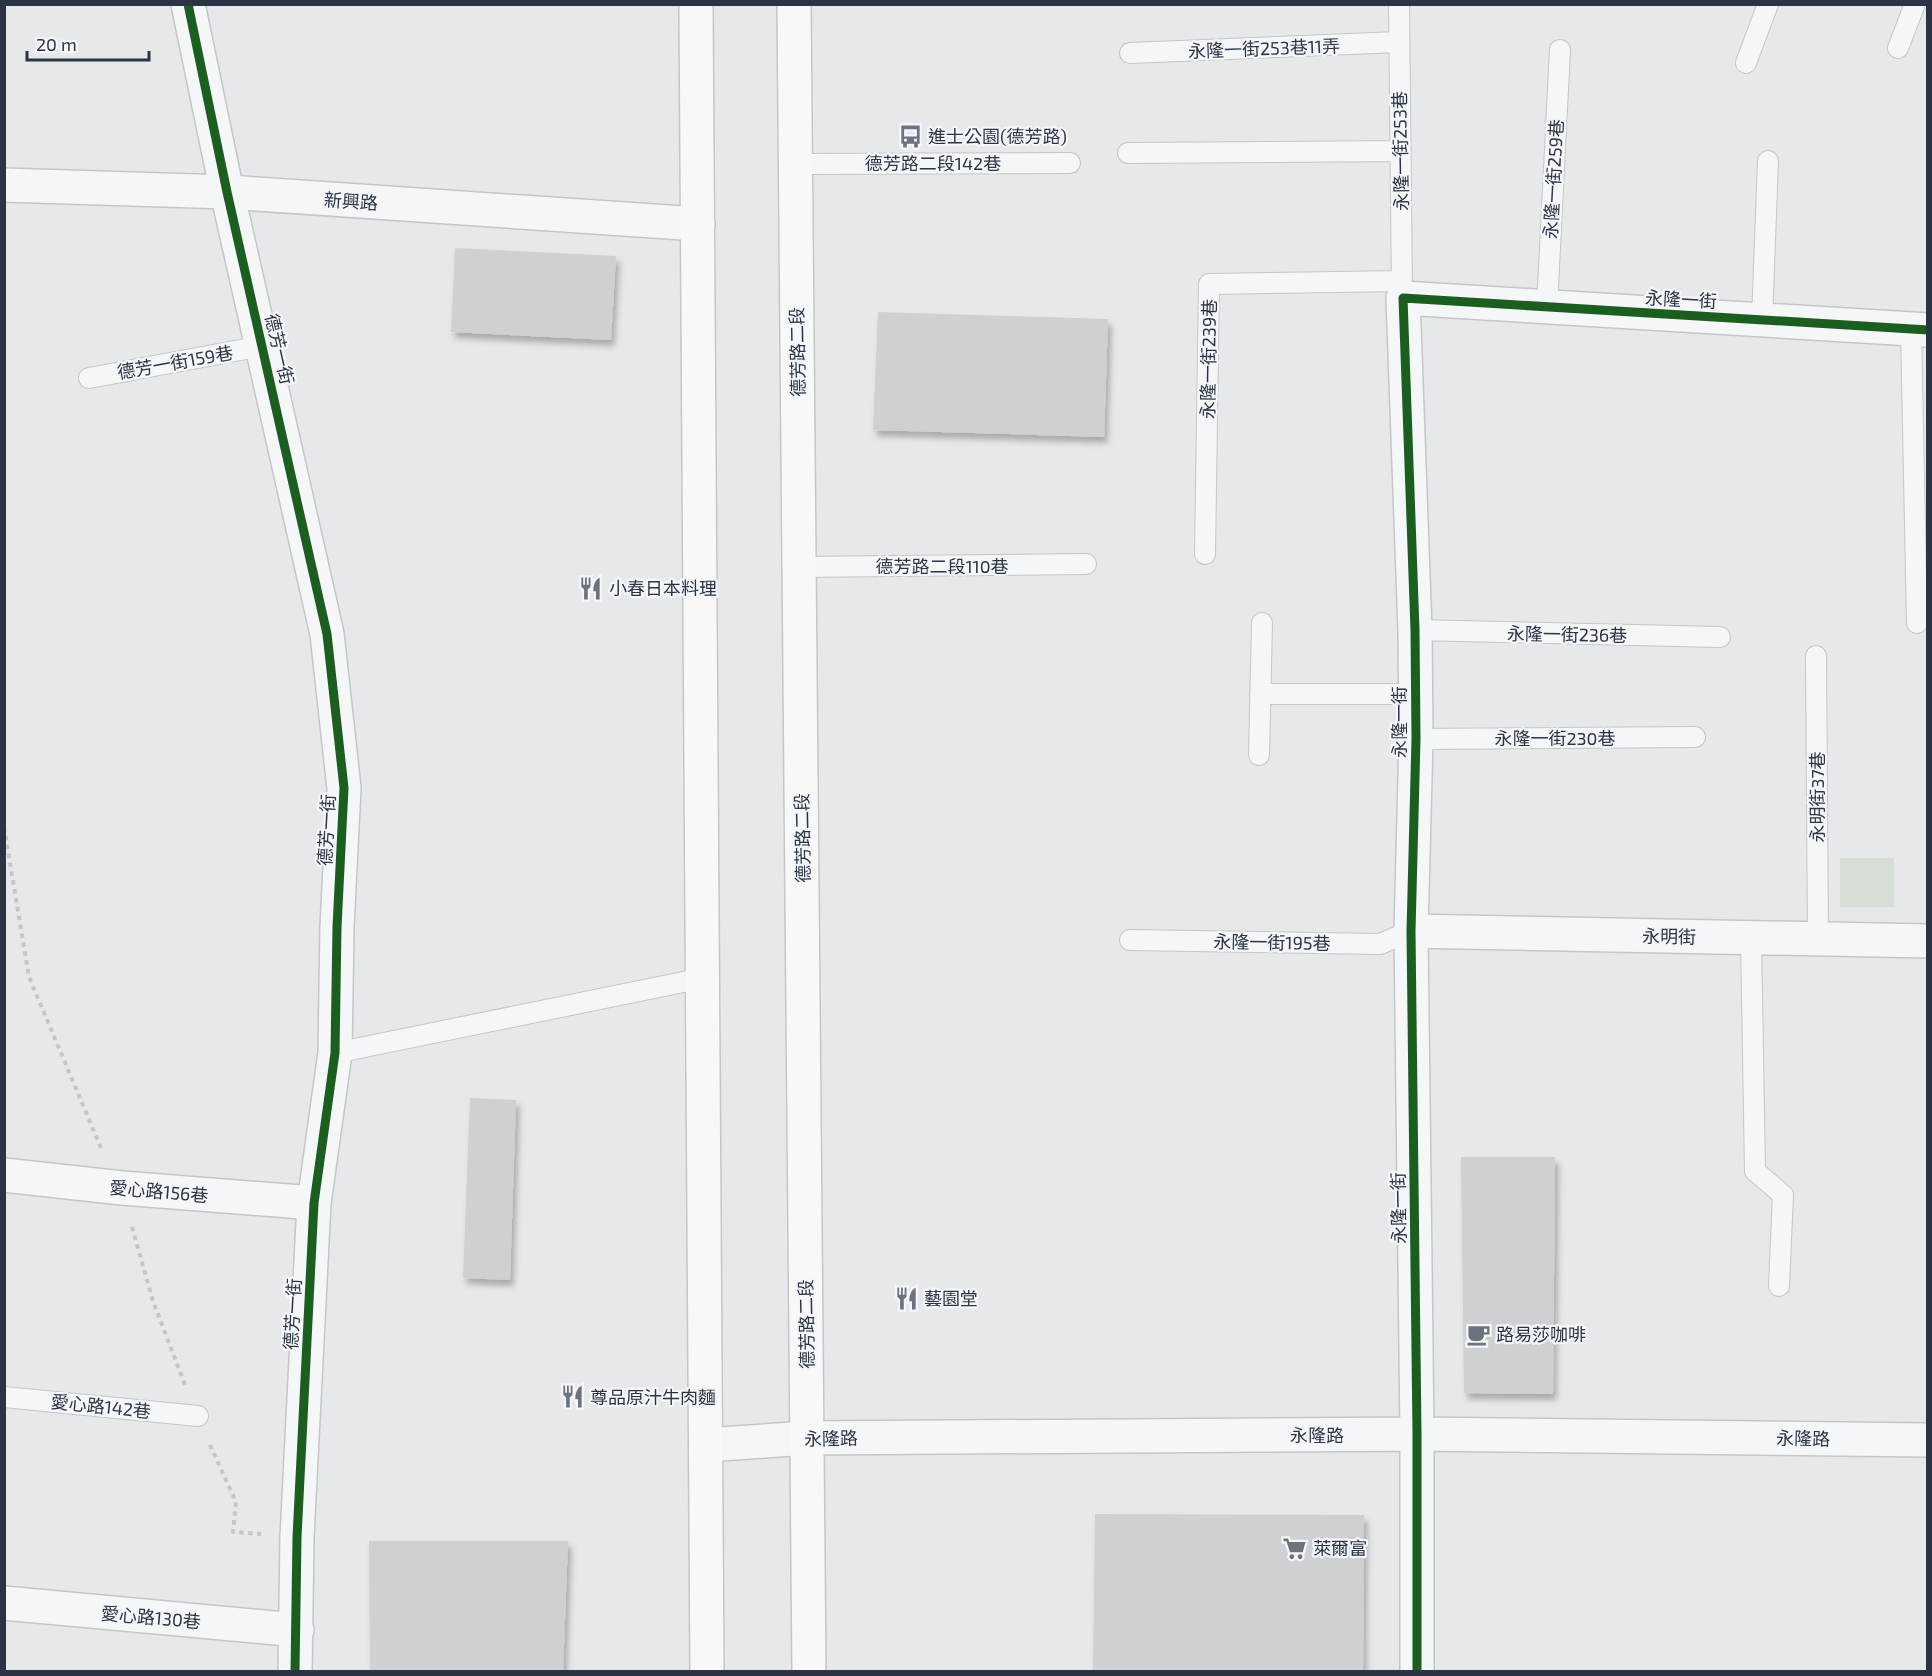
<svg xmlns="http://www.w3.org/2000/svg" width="1932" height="1676" font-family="'Exo 2','Noto Sans TC',sans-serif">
	<defs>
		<filter id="shadow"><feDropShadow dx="3.5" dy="6" stdDeviation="3" flood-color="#0004"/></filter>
	</defs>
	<rect width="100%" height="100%" fill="#e6e8ea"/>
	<!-- green -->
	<path fill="#d6ded6" d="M1840 858H1894V907H1840Z"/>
	<!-- building -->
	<path fill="#ced0d3" filter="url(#shadow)" d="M455 248 616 256 611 340 451 332Z
		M878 312 1108 319 1104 437 873 430Z
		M470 1098 516 1100 510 1280 463 1278Z
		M1461 1157H1555L1553 1394 1464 1393Z
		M1095 1514 1364 1515 1363 1672H1093Z
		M369 1541H568L563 1672H370Z"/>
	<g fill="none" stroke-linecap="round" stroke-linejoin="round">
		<defs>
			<path id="lane" d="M1399 4 1402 292
				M1898 48 1915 4
				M1130 53 1399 42
				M1746 63 1768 4
				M1128 153 1400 151
				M796 164 1070 163
				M1547 307 1560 50
				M1762 320 1768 161
				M1911 329 1917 623
				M89 378 262 346
				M1205 554 1209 284 1401 281
				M799 567 1086 564
				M1415 630 1720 637
				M1816 656 1818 939
				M1260 694H1415
				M1416 739 1695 737
				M1259 755 1262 623
				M1751 937 1755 1171 1783 1195 1779 1286
				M1130 940 1380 944 1411 931
				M335 1053 703 978
				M4 1397 198 1416"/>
			<path id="street" d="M188 4 227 192 327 634 344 788 337 927 335 1053 314 1203 297 1537 295 1672
				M4 185 227 192 698 224
				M1411 931 1928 941
				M4 1175 122 1188 314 1203
				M706 1445 807 1438 1417 1434 1928 1440
				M4 1603 297 1630
				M1417 1672V1434L1411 931 1416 739 1415 630 1403 298 1928 330"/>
			<path id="secondary" d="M696 4 707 1672
				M794 4 809 1672"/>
		</defs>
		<!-- lane casing -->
		<use href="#lane" stroke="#c4c6c8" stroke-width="22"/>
		<!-- street casing -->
		<use href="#street" stroke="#c4c6c8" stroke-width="36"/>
		<!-- secondary casing -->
		<use href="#secondary" stroke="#c4c6c8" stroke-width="36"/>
		<!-- path -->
		<path stroke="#c5c6ca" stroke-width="4" stroke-dasharray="4.5 4.5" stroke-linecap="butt" d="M4 827 29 977 101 1148
			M132 1227 153 1301 185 1385
			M210 1445 236 1502 233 1532 261 1534"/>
		<!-- lane -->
		<use href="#lane" stroke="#f5f6f7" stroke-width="20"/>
		<!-- street -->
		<use href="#street" stroke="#f5f6f7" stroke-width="33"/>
		<!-- secondary -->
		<use href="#secondary" stroke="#f8f8f8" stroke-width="33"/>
		<defs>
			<path id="cycleway" d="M188 4 227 192 327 634 344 788 337 927 335 1053 314 1203 297 1537 295 1672
				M1417 1672V1434L1411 931 1416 739 1415 630 1403 298 1928 330"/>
		</defs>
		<!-- cycleway casing -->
		<use href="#cycleway" stroke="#f4f6f9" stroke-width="13"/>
		<!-- cycleway -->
		<use href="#cycleway" stroke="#1b5e20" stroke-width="9"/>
	</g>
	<!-- icons -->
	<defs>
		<symbol id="bus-bare" viewBox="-9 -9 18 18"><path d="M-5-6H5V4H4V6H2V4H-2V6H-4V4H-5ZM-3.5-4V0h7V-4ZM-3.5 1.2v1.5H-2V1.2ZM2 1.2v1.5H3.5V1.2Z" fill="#6c737f" stroke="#f4f6f9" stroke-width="2.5" paint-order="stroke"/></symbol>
		<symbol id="restaurant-bare" viewBox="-9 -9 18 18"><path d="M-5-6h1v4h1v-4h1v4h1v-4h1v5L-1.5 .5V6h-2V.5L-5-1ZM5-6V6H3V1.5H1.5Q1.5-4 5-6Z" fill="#6c737f" stroke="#f4f6f9" stroke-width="2.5" paint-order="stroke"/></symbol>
		<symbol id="cafe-bare" viewBox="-9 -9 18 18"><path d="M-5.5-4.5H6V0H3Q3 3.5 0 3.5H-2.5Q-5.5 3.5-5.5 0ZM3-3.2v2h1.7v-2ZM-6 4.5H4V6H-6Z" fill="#6c737f" stroke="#f4f6f9" stroke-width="2.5" paint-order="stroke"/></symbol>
		<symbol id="supermarket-bare" viewBox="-9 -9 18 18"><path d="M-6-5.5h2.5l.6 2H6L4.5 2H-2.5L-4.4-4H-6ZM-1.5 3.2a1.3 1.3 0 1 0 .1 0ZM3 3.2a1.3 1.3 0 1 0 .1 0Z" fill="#6c737f" stroke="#f4f6f9" stroke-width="2.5" paint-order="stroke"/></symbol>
	</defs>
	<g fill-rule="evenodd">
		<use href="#bus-bare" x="894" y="120" width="33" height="33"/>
		<use href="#restaurant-bare" x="574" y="572" width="33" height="33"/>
		<use href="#restaurant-bare" x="890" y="1282" width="33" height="33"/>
		<use href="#cafe-bare" x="1462" y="1318" width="33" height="33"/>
		<use href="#restaurant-bare" x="556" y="1380" width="33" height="33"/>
		<use href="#supermarket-bare" x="1278" y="1532" width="33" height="33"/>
	</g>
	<g text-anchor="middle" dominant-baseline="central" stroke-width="4.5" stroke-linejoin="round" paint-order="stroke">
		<!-- street labels -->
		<g font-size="18" fill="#2b3445" stroke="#f4f6f9">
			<text transform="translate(1264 48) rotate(-2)">永隆一街253巷11弄</text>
			<text transform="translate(1400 151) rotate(-91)">永隆一街253巷</text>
			<text x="933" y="163">德芳路二段142巷</text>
			<text transform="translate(1553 179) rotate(-87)">永隆一街259巷</text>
			<text transform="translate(351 201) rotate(4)">新興路</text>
			<text transform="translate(1681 299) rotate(3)">永隆一街</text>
			<text transform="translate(280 349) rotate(77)">德芳一街</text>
			<text transform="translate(797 352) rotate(-91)">德芳路二段</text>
			<text transform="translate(1208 359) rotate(-89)">永隆一街239巷</text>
			<text transform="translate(175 362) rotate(-10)">德芳一街159巷</text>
			<text x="942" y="566">德芳路二段110巷</text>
			<text transform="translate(1567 634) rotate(1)">永隆一街236巷</text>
			<text transform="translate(1399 722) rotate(-90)">永隆一街</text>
			<text x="1555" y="738">永隆一街230巷</text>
			<text transform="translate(1817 797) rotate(-90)">永明街37巷</text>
			<text transform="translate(326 830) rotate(-87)">德芳一街</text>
			<text transform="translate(802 838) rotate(-91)">德芳路二段</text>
			<text transform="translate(1669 936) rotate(1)">永明街</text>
			<text transform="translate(1272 942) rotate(1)">永隆一街195巷</text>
			<text transform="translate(159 1191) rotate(5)">愛心路156巷</text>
			<text transform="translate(1398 1208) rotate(-91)">永隆一街</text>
			<text transform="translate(292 1314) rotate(-87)">德芳一街</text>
			<text transform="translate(806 1324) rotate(-91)">德芳路二段</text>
			<text transform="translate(101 1406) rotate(6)">愛心路142巷</text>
			<text x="1317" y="1435">永隆路</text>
			<text transform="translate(831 1438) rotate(-1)">永隆路</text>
			<text transform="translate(1803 1438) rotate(1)">永隆路</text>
			<text transform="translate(151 1617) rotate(5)">愛心路130巷</text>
		</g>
		<!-- poi labels -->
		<g font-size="18" fill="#2b3445" stroke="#f4f6f9" text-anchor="start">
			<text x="928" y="136">進士公園(德芳路)</text>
			<text x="609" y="588">小春日本料理</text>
			<text x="924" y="1298">藝園堂</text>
			<text x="1496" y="1334">路易莎咖啡</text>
			<text x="590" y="1397">尊品原汁牛肉麵</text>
			<text x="1313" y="1548">萊爾富</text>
		</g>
	</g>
	<!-- border -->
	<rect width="1932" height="1676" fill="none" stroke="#2b3445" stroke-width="12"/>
	<!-- scale -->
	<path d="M27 51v9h122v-9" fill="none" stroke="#2b3445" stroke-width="3"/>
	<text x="36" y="51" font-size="18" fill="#2b3445" stroke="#f4f6f9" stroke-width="4.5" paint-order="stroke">20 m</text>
</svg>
